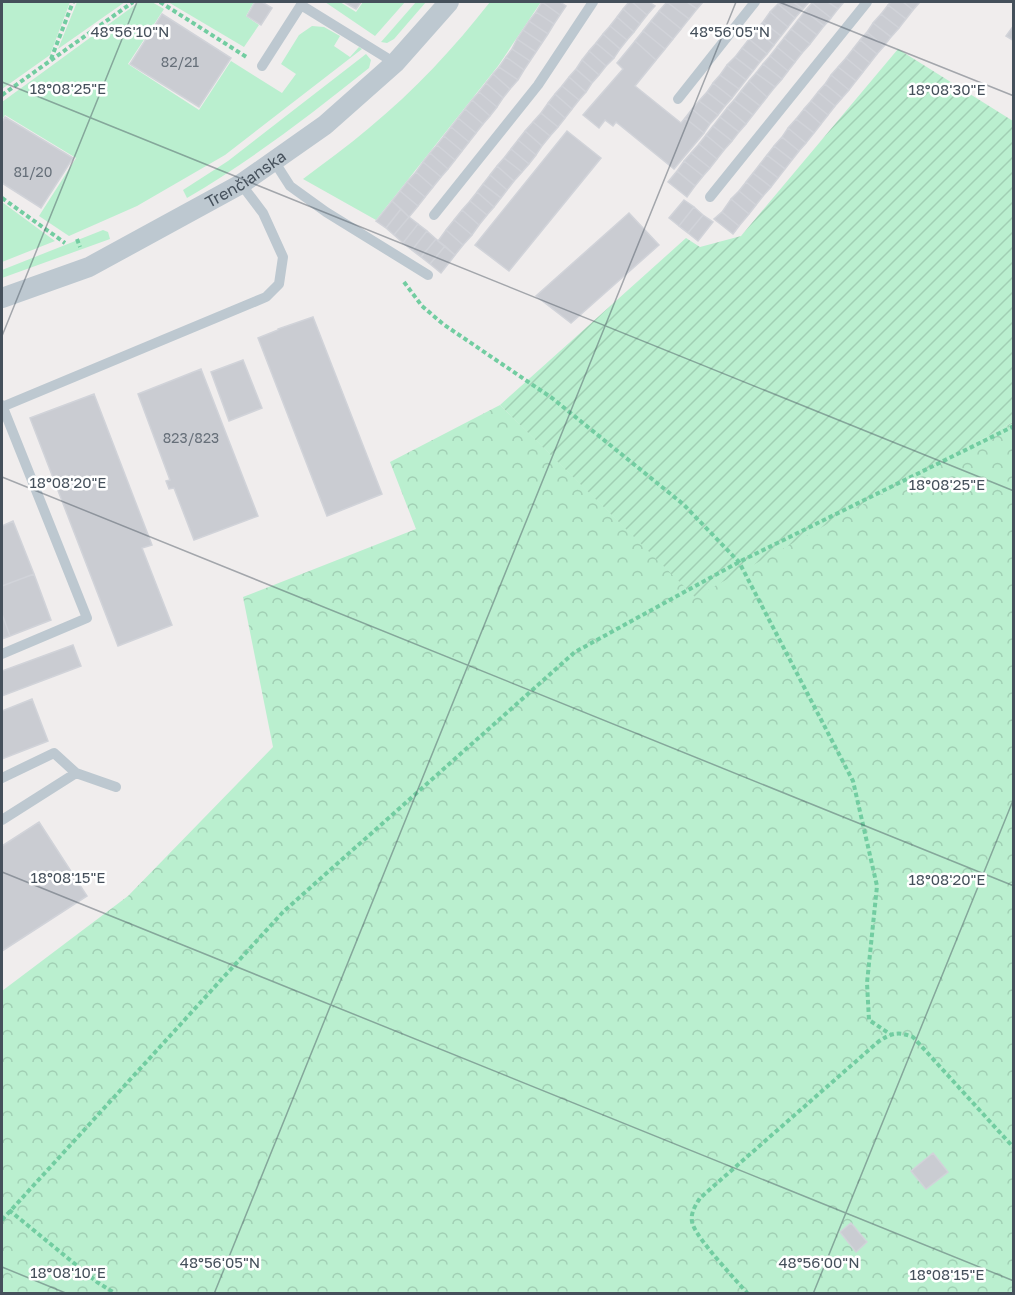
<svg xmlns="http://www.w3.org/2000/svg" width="1015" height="1295" font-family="'Golos Text',sans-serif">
	<defs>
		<pattern id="forest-crowns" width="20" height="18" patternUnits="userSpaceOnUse" patternTransform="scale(1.5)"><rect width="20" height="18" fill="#baefcf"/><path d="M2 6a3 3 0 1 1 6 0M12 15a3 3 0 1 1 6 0" fill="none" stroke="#a1cfb4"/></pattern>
		<pattern id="garden-furrows" width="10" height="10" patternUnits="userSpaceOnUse" patternTransform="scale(1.5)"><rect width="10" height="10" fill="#baefcf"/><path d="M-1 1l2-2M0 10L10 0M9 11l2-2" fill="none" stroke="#a1cfb4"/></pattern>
	</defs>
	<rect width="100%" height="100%" fill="#f0eded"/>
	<!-- grass -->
	<path fill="#baefcf" d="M2 2H70L50 55 2 89Z
		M77 2H125L58 49Z
		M139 2H152L164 9 128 64 199 110 231 61 282 93 296 74 281 64 299 35 312 26 324 27 340 36 334 46 350 57 359 47 362 49 225 155 137 206 69 236 39 216 76 158 5 115 2 120V102Z
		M168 2H254L246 16 259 25 244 47Z
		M325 2H340L356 12 363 2H405L375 36Z
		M416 2H426L394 39 387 43 381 42Z
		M490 2H541L498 66 376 220 303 179C325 162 348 146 369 128 414 91 454 48 490 2Z
		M366 54 371 60 369 68C310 115 252 160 187 198L183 190 228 161Z
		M2 202 55 241 2 262Z
		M103 230 108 232 110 239 2 278V270Z"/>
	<!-- forest -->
	<path fill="url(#forest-crowns)" d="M500 405 695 596 1013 422V1293L2 1294V991L128 896 273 747 243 597 416 529 390 462Z"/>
	<!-- garden -->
	<path fill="url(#garden-furrows)" d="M898 49 1013 121V422L695 597 500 405 686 238 700 247 741 236Z"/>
	<!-- building -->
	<path fill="#caccd2" stroke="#d1d3d9" stroke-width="1.5" d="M255 2H262L272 8 261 25 247 16Z
		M344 2H361L356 9Z
		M542 2H560L566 6 560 15Z
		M542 2 560 15 554 24 536 12Z
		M629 2H632L647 15 640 24 623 9Z
		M632 2H649L655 6 647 15Z
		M667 2H687L697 9 689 19Z
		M667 2 689 19 681 29 659 11Z
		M687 2H703L697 9Z
		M779 2H793L803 9 795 18 778 4Z
		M793 2H809L803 9Z
		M813 2H828L838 9 831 18 812 3Z
		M828 2H844L838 9Z
		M891 2H903L913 10 906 19 888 5Z
		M903 2H920L913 10Z
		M812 3 831 18 824 26 805 11Z
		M778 4 795 18 788 27 770 12Z
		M888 5 906 19 899 28 881 14Z
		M623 9 640 24 634 32 617 17Z
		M659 11 681 29 673 39 651 21Z
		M805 11 824 26 817 35 798 20Z
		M536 12 554 24 548 34 529 21Z
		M770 12 788 27 781 36 763 22Z
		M162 14 231 58 199 107 130 64Z
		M881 14 899 28 891 37 873 23Z
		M617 17 634 32 627 40 610 26Z
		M798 20 817 35 810 44 791 29Z
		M529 21 548 34 542 43 523 30Z
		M651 21 673 39 665 49 643 31Z
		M763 22 781 36 774 45 756 30Z
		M873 23 891 37 884 46 867 32Z
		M1014 25V41L1006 36Z
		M610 26 627 40 620 49 603 34Z
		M791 29 810 44 802 53 784 38Z
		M523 30 542 43 536 52 517 39Z
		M756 30 774 45 767 54 749 39Z
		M643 31 665 49 656 60 635 41Z
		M867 32 884 46 877 54 860 40Z
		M603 34 620 49 614 58 596 43Z
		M784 38 802 53 795 62 777 47Z
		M517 39 536 52 530 61 512 49Z
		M749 39 767 54 760 62 742 48Z
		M860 40 877 54 870 63 853 49Z
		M635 41 656 60 635 86 681 123 685 118 704 133 674 169 616 122 613 126 605 120 599 128 583 115 623 69 617 63Z
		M596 43 614 58 606 66 589 51Z
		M777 47 795 62 788 71 770 56Z
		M742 48 760 62 753 71 735 57Z
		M512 49 530 61 524 70 506 57Z
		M853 49 870 63 863 72 846 58Z
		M589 51 606 66 599 75 582 60Z
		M770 56 788 71 782 79 763 64Z
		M506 57 524 70 518 80 499 67Z
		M735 57 753 71 746 80 727 65Z
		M846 58 863 72 856 81 838 67Z
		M582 60 599 75 592 83 576 69Z
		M763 64 782 79 775 87 756 73Z
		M727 65 746 80 739 89 720 75Z
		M499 67 518 80 510 89 493 74Z
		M838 67 856 81 849 90 831 75Z
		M576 69 592 83 586 92 569 77Z
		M756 73 775 87 767 97 749 81Z
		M493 74 510 89 503 98 486 83Z
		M720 75 739 89 732 98 713 83Z
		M831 75 849 90 842 98 825 84Z
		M569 77 586 92 579 100 562 86Z
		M749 81 767 97 760 106 741 91Z
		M486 83 503 98 497 107 479 92Z
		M713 83 732 98 725 106 707 92Z
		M825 84 842 98 835 106 818 92Z
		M562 86 579 100 572 109 555 94Z
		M741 91 760 106 753 115 734 100Z
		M479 92 497 107 490 116 472 100Z
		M707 92 725 106 718 115 699 101Z
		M818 92 835 106 828 115 811 101Z
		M555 94 572 109 565 118 548 103Z
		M472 100 490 116 483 124 465 109Z
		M734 100 753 115 746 124 727 108Z
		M699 101 718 115 710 124 692 109Z
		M811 101 828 115 821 124 804 109Z
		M548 103 565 118 558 127 541 113Z
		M727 108 746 124 739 132 720 117Z
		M465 109 483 124 476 133 458 118Z
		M692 109 710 124 704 133 685 118Z
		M804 109 821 124 814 133 796 119Z
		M541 113 558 127 550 136 533 122Z
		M5 117 73 158 41 208 2 183V122Z
		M720 117 739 132 732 141 713 126Z
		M458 118 476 133 469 142 451 127Z
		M796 119 814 133 806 143 788 128Z
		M533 122 550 136 542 146 525 131Z
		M713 126 732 141 724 150 706 135Z
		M451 127 469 142 462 151 444 136Z
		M788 128 806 143 799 151 782 137Z
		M525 131 542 146 536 155 518 140Z
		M567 131 601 158 509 271 475 245Z
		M706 135 724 150 717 159 699 144Z
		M444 136 462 151 455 160 437 145Z
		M782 137 799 151 792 160 774 146Z
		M518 140 536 155 529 164 511 149Z
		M699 144 717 159 710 168 691 153Z
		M437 145 455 160 448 169 430 153Z
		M774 146 792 160 785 169 767 155Z
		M511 149 529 164 522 172 504 158Z
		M430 153 448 169 441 177 423 162Z
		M691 153 710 168 703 176 684 161Z
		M767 155 785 169 778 178 760 164Z
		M504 158 522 172 514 181 497 166Z
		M684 161 703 176 695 186 677 171Z
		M423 162 441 177 433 187 416 172Z
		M760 164 778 178 771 187 753 173Z
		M497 166 514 181 507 190 490 175Z
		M677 171 695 186 687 197 668 182Z
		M416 172 433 187 425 197 407 182Z
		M753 173 771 187 763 196 746 182Z
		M490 175 507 190 501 198 483 184Z
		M407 182 425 197 418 206 400 191Z
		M746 182 763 196 756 205 739 191Z
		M483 184 501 198 494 207 477 192Z
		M400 191 418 206 409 217 392 201Z
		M739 191 756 205 749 214 731 199Z
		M477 192 494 207 487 215 470 201Z
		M731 199 749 214 739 226 722 212Z
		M684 200 694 207 679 226 669 218Z
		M392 201 401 209 386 228 376 221Z
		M470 201 487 215 479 225 462 210Z
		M694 207 703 215 688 233 679 226Z
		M401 209 409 217 394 235 386 228Z
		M462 210 479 225 472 235 454 220Z
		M722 212 739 226 733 234 714 219Z
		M629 213 659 245 571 323 536 296Z
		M703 215 713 222 698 241 688 233Z
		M409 217 418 224 403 243 394 235Z
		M454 220 472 235 463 245 446 230Z
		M418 224 427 231 412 250 403 243Z
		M446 230 463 245 455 255 438 241Z
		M427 231 436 239 421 257 412 250Z
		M436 239 445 246 430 264 421 257Z
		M445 246 455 255 441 273 430 264Z
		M313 317 382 494 327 516 258 338 278 330V329Z
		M243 360 262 408 229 421 211 372Z
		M201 369 258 516 194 540 174 488 169 489 166 481 170 480 138 394Z
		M94 394 152 545 142 548 172 625 118 646 30 418Z
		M13 521 34 574 2 586V526Z
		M34 574 51 620 10 636 2 614V586Z
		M2 614 10 636 2 639Z
		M73 645 81 666 2 696V671Z
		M32 699 48 741 2 759V711Z
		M39 822 87 896 2 951V846Z
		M933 1153 948 1172 926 1189 911 1171Z
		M851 1223 867 1242 856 1252 840 1232Z"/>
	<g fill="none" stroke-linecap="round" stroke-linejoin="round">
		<!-- path -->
		<path stroke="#72cda1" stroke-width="4" stroke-dasharray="4.5 3" stroke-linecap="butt" d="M160 2 248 58
			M51 59 73 2
			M2 95 133 2
			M2 198 65 243
			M77 239 80 247
			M404 282 422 306 443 324 552 398 683 504 739 562 853 781 877 886 867 983 869 1020 890 1034
			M9 1210 97 1282 116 1294
			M2 1220 283 912 575 652 739 562 1014 426
			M748 1294C735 1279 699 1241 693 1225 689 1215 695 1206 700 1198L878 1042C891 1033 898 1031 913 1037L1014 1148"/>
		<!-- lane -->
		<path stroke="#bdc8d0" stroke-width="10" d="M262 66 301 5 395 63
			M678 99 755 2
			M274 161 290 186 326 212 428 275
			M710 197 867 2
			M434 215 538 85 593 2
			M2 405 87 618 2 654
			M2 407 266 297 279 284 283 257 263 213 241 184
			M2 778 54 753 76 773
			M2 820 76 773 116 787"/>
		<!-- street -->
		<path stroke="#bdc8d0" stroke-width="20" id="s1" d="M2 298 89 267 241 184 325 125 395 63 449 2"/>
	</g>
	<!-- ticks -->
	<path fill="none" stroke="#45505b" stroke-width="1.5" stroke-opacity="0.45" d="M779 2 1014 96M2 82 1014 491M2 336 137 2M2 477 1014 886M2 872 1014 1281M2 1267 68 1294M214 1294 736 2M813 1294 1014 798"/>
	<g text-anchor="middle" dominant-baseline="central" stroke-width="5" stroke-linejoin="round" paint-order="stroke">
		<!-- number labels -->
		<g font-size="14" fill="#666f79">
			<text x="180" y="61">82/21</text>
			<text x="33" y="171">81/20</text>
			<text x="191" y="437">823/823</text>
		</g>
		<!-- street labels -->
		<g font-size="16" fill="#45505b" stroke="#fff">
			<text stroke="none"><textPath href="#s1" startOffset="272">Trenčianska</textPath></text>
		</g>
	</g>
	<g font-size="15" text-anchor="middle" fill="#45505b" stroke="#fff" stroke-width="5" stroke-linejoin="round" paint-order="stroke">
		<text x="130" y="37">48°56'10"N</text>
		<text x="730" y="37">48°56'05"N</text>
		<text x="68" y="94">18°08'25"E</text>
		<text x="947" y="95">18°08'30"E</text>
		<text x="68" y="488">18°08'20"E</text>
		<text x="947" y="490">18°08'25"E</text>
		<text x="68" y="883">18°08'15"E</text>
		<text x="947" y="885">18°08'20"E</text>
		<text x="220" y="1268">48°56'05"N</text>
		<text x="819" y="1268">48°56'00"N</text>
		<text x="68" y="1278">18°08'10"E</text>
		<text x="947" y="1280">18°08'15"E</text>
	</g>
	<!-- border -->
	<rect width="1015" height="1295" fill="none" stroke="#45505b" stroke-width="6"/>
</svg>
